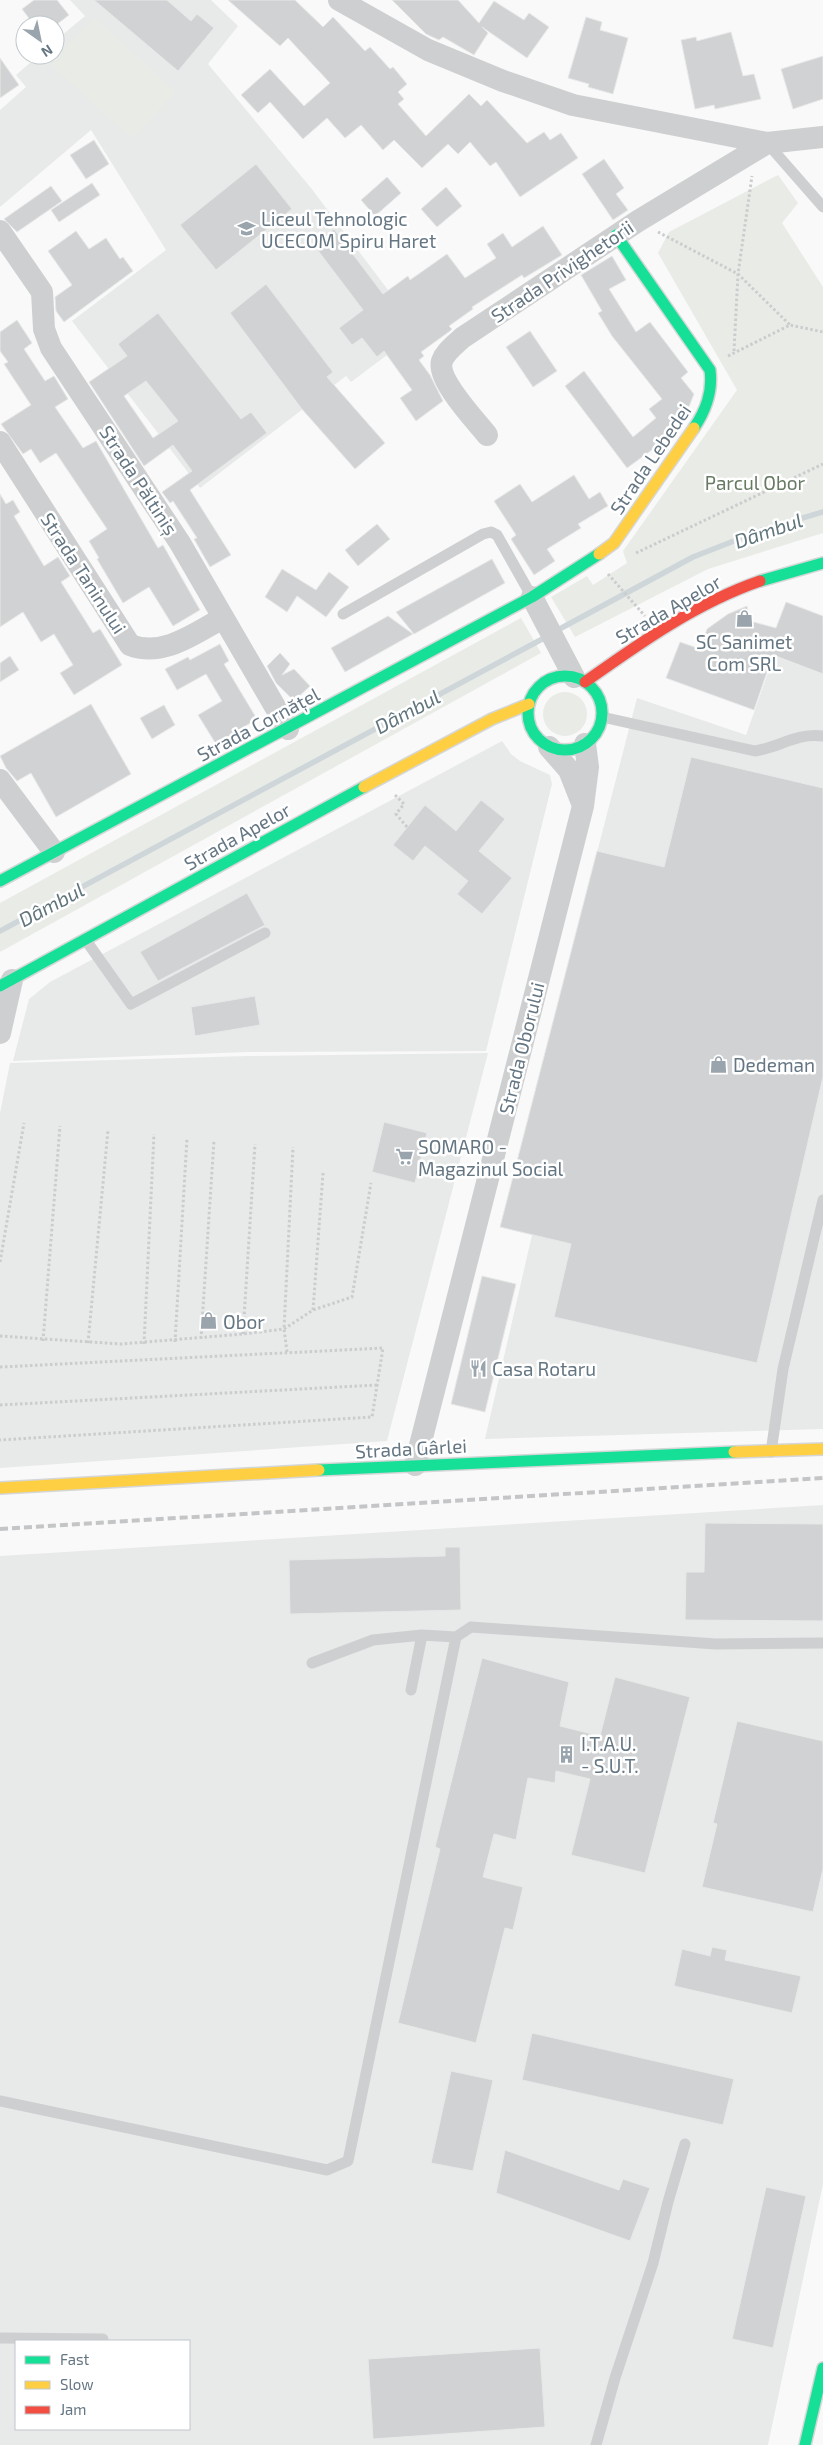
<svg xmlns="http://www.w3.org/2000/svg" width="823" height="2445" font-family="'Exo 2',sans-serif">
	<rect width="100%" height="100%" fill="#f9f9f9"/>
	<!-- built -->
	<path fill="#e8e9e9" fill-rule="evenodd" d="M70 0H211L238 26 208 64 311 188 419 331 351 382 346 376 200 488 72 321 166 250 91 130 0 207V110L26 87 16 75 39 55H55V41L85 16Z
		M774 656 823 674V1429L485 1439 532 1235 500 1227 637 698 746 735Z
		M502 741 511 754 520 761 550 775 552 784 486 1051 247 1052 13 1061 29 999 50 982Z
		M488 1053 387 1441 0 1468V1113L10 1063 247 1056Z
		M823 1505V2184L768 2445H0V1556ZM16 2341H189V2429H16Z"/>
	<!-- green -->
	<path fill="#e8ebe6" d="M94 17 176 92 132 139 50 64Z
		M778 175 798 203 782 223 823 287V533L708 569 575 637 551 597 587 576 593 585 627 563 623 551 737 390 658 253 669 232Z
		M521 618 541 653 0 952V903Z
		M543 714a22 22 0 1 1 44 0a22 22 0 1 1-44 0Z"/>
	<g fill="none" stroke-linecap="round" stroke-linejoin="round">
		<!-- stream -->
		<path stroke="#ced6d9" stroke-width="5.5" d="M554 632 693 557 762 530 823 512
			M0 931 546 637"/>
	</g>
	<!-- building -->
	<path fill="#d0d2d3" stroke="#e8e8e8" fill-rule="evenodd" d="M34 0H57L69 15 56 25H34L22 9Z
		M94 0H167L191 21 197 14 214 28 178 71Z
		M228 0H295L323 27 333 17 365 51 370 47 390 69 393 67 407 84 398 92 404 99 398 104 426 136 469 94 481 106 487 100 527 143 544 132 550 140 561 133 578 158 520 197 496 162 490 166 470 142 458 154 448 144 422 168 394 140 383 150 361 125 345 138 327 118 303 139 270 102 258 113 241 95 270 69 304 106 330 83 288 38 280 46Z
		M392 0H458L479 23 494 1 524 20 529 13 549 27 527 58 482 27 488 33 474 55 443 37 439 40 426 34Z
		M586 17 602 22 600 30 628 38 613 94 588 87 589 84 568 78Z
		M731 32 743 76 754 74 761 99 715 109 714 105 695 109 681 40 696 37 697 41Z
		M823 56V99L793 109 781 69Z
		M0 58 19 85 0 98Z
		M94 140 109 164 86 179 70 155Z
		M604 159 624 188 616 194 628 210 613 220 582 174Z
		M256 164 292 209 216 270 180 225Z
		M387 177 401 193 375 216 361 200Z
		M92 183 100 195 59 222 51 210Z
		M51 186 62 201 17 232 4 219Z
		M446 187 462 206 437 227 421 209Z
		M543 226 562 255 524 278 522 275 472 307 473 309 449 326 452 329 450 331 421 352 424 356 419 360 430 375 443 401 416 421 400 398 412 390 384 351 377 357 362 338 352 345 339 328 363 310 313 244 334 229 383 294 408 276 410 280 447 254 465 278 496 258 487 244 503 233 512 247Z
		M76 231 89 249 106 238 120 259 123 257 133 271 64 322 56 311 55 297 72 285 48 251Z
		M612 256 626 280 609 289 636 332 650 322 688 372 681 378 694 394 688 409 669 425 673 430 667 439 627 468 565 386 584 371 633 437 656 418 649 409 662 399 612 336 598 313 602 311 581 275Z
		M266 284 333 372 327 377 385 443 355 469 301 408 230 313Z
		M158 313 241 419 251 412 267 433 190 490 231 555 210 567 194 539 197 538 173 501 170 503 162 492 192 471 173 445 144 466 89 382 127 356 118 344ZM146 381 178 421 153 438 124 396Z
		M17 320 32 343 24 349 45 381 54 376 68 399 55 407 83 448 96 441 158 548 163 545 200 610 173 626 149 587 123 603 97 559 99 558 89 541 107 529 56 453 40 463 31 449 23 454 1 424 31 405 4 364 8 362 0 351V332Z
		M530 331 557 371 533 387 506 347Z
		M574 475 589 499 600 492 608 506 578 524 581 528 547 549 555 561 534 575 511 539 516 535 494 501 520 484 532 502Z
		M0 494 6 504 13 500 20 512 14 516 44 566 58 557 70 576 61 582 93 633 100 629 122 665 74 695 60 673 73 665 54 634 41 642 23 612 0 627Z
		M377 524 390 539 358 566 345 550Z
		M492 559 505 583 414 634 396 612Z
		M282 569 316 590 329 572 349 587 326 617 297 596 287 612 265 597Z
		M786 602 823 616V674L773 655 754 710 666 678 680 642 700 649 707 629 728 614 747 606 750 621 776 628Z
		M388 616 413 634 345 672 331 648Z
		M220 644 229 661 224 664 257 719 216 744 198 715 222 701 206 674 177 690 165 669 188 657 190 660Z
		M280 653 290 664 282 675 294 669 310 686 294 701 276 683 267 666Z
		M10 656 19 670 0 682V663Z
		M91 704 131 774 56 817 31 773 17 781 6 768 0 756Z
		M164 705 175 725 152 739 140 718Z
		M691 757 823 788V1077L757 1363 554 1317 571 1244 500 1227 597 851 664 867Z
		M481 800 505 819 479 851 512 878 482 914 457 894 468 881 425 846 413 861 393 845 425 805 456 831Z
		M247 893 265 925 158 981 140 952Z
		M255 996 260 1025 195 1036 191 1007Z
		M384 1122 427 1133 415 1183 372 1172Z
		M482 1276 516 1284 485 1412 451 1404Z
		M705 1523 823 1524V1621L685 1620 686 1572H704Z
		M445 1547H460L461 1610 290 1614 289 1560 445 1556Z
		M482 1658 569 1682 560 1726 600 1736 615 1677 690 1697 645 1873 571 1855 590 1779 556 1771 555 1783 528 1778 516 1840 494 1834 483 1877 523 1887 513 1930 505 1928 476 2043 398 2023 440 1849 435 1847Z
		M737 1721 823 1741V1869L813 1912 702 1887 717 1824 713 1823Z
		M712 1947 727 1950 725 1960 801 1976 792 2013 674 1986 682 1949 710 1956Z
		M532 2033 734 2079 723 2125 522 2080Z
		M451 2071 493 2080 473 2171 431 2163Z
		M505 2150 619 2190 623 2179 650 2188 630 2241 496 2193Z
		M766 2187 806 2196 773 2348 732 2339Z
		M540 2348 545 2427 373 2439 368 2359Z"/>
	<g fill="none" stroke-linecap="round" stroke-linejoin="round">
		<defs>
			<path id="fast" d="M616 235 710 370C713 392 706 410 694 428
				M760 581 823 563
				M528 713a37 37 0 1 1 74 0a37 37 0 1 1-74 0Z
				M0 881 532 597 599 554
				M0 986 364 787
				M319 1470 734 1452
				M805 2445 823 2368"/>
			<path id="slow" d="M599 554 614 543 694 428
				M364 787 492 719 529 704
				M734 1452 823 1449
				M0 1488 319 1470"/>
			<path id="jam" d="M585 682C640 643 696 603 760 581"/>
		</defs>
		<!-- fast casing -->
		<use href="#fast" stroke="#d5d6d7" stroke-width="14"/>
		<!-- slow casing -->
		<use href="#slow" stroke="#d5d6d7" stroke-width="14"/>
		<!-- jam casing -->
		<use href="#jam" stroke="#d5d6d7" stroke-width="14"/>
		<!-- path -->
		<path stroke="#cbcccd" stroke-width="3" stroke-dasharray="2.5 2.5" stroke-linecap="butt" d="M658 232 738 274 790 325
			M734 351 738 274 752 176
			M728 356 790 325 823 332
			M636 553 823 464
			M608 574 645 616
			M395 795 404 804 396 814 407 827
			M0 1262 24 1123
			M313 1310 323 1173
			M243 1334 255 1144
			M0 1336 121 1344 243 1334 284 1329 313 1310 352 1297 371 1183
			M201 1339 214 1140
			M43 1341 60 1126
			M175 1342 187 1138
			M88 1343 108 1130
			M144 1344 154 1134
			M287 1352 284 1329 293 1147
			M0 1367 383 1348 372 1417 0 1440
			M0 1405 377 1385"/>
		<!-- lane -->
		<path stroke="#cecfd0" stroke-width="11" d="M767 143 823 207
			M343 614 483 534 491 532 497 535 532 597
			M602 717 755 751C781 747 795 733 823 736
			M85 939 131 1004 265 933
			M771 1452 783 1369 823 1200
			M312 1663 373 1640 422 1635 456 1637
			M411 1690 422 1635
			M0 2101 327 2170 348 2161 456 1637 471 1627 716 1644 823 1643
			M0 2338 103 2339
			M596 2445 615 2378 653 2263 668 2202 685 2144"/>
		<!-- street -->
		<path stroke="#cecfd0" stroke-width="22" d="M339 0 428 50 503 81 573 105 767 143 823 137
			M0 231 42 292 44 329 51 348 180 543 288 729
			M487 435C476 421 436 379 442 361 445 352 455 345 462 338L638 221 767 143
			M0 442 130 645C163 658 195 633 223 618
			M532 597 574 677
			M549 747 569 770 582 803
			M0 780 54 852
			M0 1033 12 980
			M415 1465 583 806 588 767 585 744"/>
		<!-- fast -->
		<use href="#fast" stroke="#16e098" stroke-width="11"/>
		<!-- slow -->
		<use href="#slow" stroke="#ffcf43" stroke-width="11"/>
		<!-- jam -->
		<use href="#jam" stroke="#f24e42" stroke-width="11"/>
		<!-- rail -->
		<path stroke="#c3c5c6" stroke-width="4" stroke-dasharray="8 4" stroke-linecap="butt" d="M0 1529 823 1478"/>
	</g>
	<!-- icons -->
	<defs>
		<symbol id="school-bare" viewBox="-9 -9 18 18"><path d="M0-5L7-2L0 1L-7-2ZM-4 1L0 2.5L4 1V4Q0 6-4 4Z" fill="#99a4ac" stroke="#fff" stroke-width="2.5" paint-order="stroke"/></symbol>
		<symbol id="shop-bare" viewBox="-9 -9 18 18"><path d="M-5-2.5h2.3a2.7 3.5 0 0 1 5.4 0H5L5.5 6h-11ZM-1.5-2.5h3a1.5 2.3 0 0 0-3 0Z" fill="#99a4ac" stroke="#fff" stroke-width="2.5" paint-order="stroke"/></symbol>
		<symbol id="supermarket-bare" viewBox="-9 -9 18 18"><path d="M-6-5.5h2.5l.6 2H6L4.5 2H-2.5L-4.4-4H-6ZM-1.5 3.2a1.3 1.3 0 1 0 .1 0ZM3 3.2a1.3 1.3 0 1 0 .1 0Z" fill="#99a4ac" stroke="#fff" stroke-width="2.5" paint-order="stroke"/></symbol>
		<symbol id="restaurant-bare" viewBox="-9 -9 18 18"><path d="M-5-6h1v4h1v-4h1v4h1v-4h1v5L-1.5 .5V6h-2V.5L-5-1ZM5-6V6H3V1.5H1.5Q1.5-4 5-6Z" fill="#99a4ac" stroke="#fff" stroke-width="2.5" paint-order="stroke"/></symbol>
		<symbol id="building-bare" viewBox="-9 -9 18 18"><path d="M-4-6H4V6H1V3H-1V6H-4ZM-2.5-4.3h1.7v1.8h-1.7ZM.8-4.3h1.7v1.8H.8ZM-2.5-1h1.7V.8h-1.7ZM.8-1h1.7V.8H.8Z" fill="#99a4ac" stroke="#fff" stroke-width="2.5" paint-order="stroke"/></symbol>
	</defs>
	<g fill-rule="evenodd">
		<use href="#school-bare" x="234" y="216" width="25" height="25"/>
		<use href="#shop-bare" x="732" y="606" width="25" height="25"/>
		<use href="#shop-bare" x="706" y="1052" width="25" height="25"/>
		<use href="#supermarket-bare" x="392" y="1144" width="25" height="25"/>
		<use href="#shop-bare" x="196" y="1308" width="25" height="25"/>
		<use href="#restaurant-bare" x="466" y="1356" width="25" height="25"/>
		<use href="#building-bare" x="554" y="1742" width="25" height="25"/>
	</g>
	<g text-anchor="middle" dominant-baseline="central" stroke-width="5" stroke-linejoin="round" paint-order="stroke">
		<!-- poi labels -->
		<g font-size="19" fill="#657683" stroke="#fff" text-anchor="start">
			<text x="261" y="218">Liceul Tehnologic<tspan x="261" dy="22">UCECOM Spiru Haret</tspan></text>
			<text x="744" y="641" text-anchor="middle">SC Sanimet<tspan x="744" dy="22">Com SRL</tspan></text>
			<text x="733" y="1064">Dedeman</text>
			<text x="418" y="1146">SOMARO -<tspan x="418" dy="22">Magazinul Social</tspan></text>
			<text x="223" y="1321">Obor</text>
			<text x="492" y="1368">Casa Rotaru</text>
			<text x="581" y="1743">I.T.A.U.<tspan x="581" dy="22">- S.U.T.</tspan></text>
		</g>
		<!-- street labels -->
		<g font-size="19" fill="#657683" stroke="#fff">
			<text transform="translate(562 271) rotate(-34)">Strada Privighetorii</text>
			<text transform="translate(650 459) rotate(-56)">Strada Lebedei</text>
			<text transform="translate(139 480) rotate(57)">Strada Păltiniș</text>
			<text transform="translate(84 573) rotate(57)">Strada Taninului</text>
			<text transform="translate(668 609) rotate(-30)">Strada Apelor</text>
			<text transform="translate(258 724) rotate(-28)">Strada Cornățel</text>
			<text transform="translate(237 836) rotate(-29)">Strada Apelor</text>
			<text transform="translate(521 1048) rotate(-76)">Strada Oborului</text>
			<text transform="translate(411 1448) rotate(-3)">Strada Gârlei</text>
		</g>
		<!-- park labels -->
		<g font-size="19" fill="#687a64" stroke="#fff">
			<text x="755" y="482">Parcul Obor</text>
		</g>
		<!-- water labels -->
		<g font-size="20" font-style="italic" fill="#60757c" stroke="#fff">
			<text transform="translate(768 530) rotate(-19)">Dâmbul</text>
			<text transform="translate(407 711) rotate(-28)">Dâmbul</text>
			<text transform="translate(51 904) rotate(-28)">Dâmbul</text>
		</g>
	</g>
	<!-- legend -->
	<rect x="15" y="2340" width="175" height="90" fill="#ffffff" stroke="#c1c8cd"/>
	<rect x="25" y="2356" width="25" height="8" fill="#16e098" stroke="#c1c8cd"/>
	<text x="60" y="2365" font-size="15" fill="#657683">Fast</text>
	<rect x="25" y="2381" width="25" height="8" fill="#ffcf43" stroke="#c1c8cd"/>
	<text x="60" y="2390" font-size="15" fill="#657683">Slow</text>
	<rect x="25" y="2406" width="25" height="8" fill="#f24e42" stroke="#c1c8cd"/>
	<text x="60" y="2415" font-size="15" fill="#657683">Jam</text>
	<!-- north arrow -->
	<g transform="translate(40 40) rotate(147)"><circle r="24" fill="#ffffff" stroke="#c1c8cd"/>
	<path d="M0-4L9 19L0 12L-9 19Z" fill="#99a4ac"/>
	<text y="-8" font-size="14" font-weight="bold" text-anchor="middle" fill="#657683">N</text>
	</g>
</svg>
